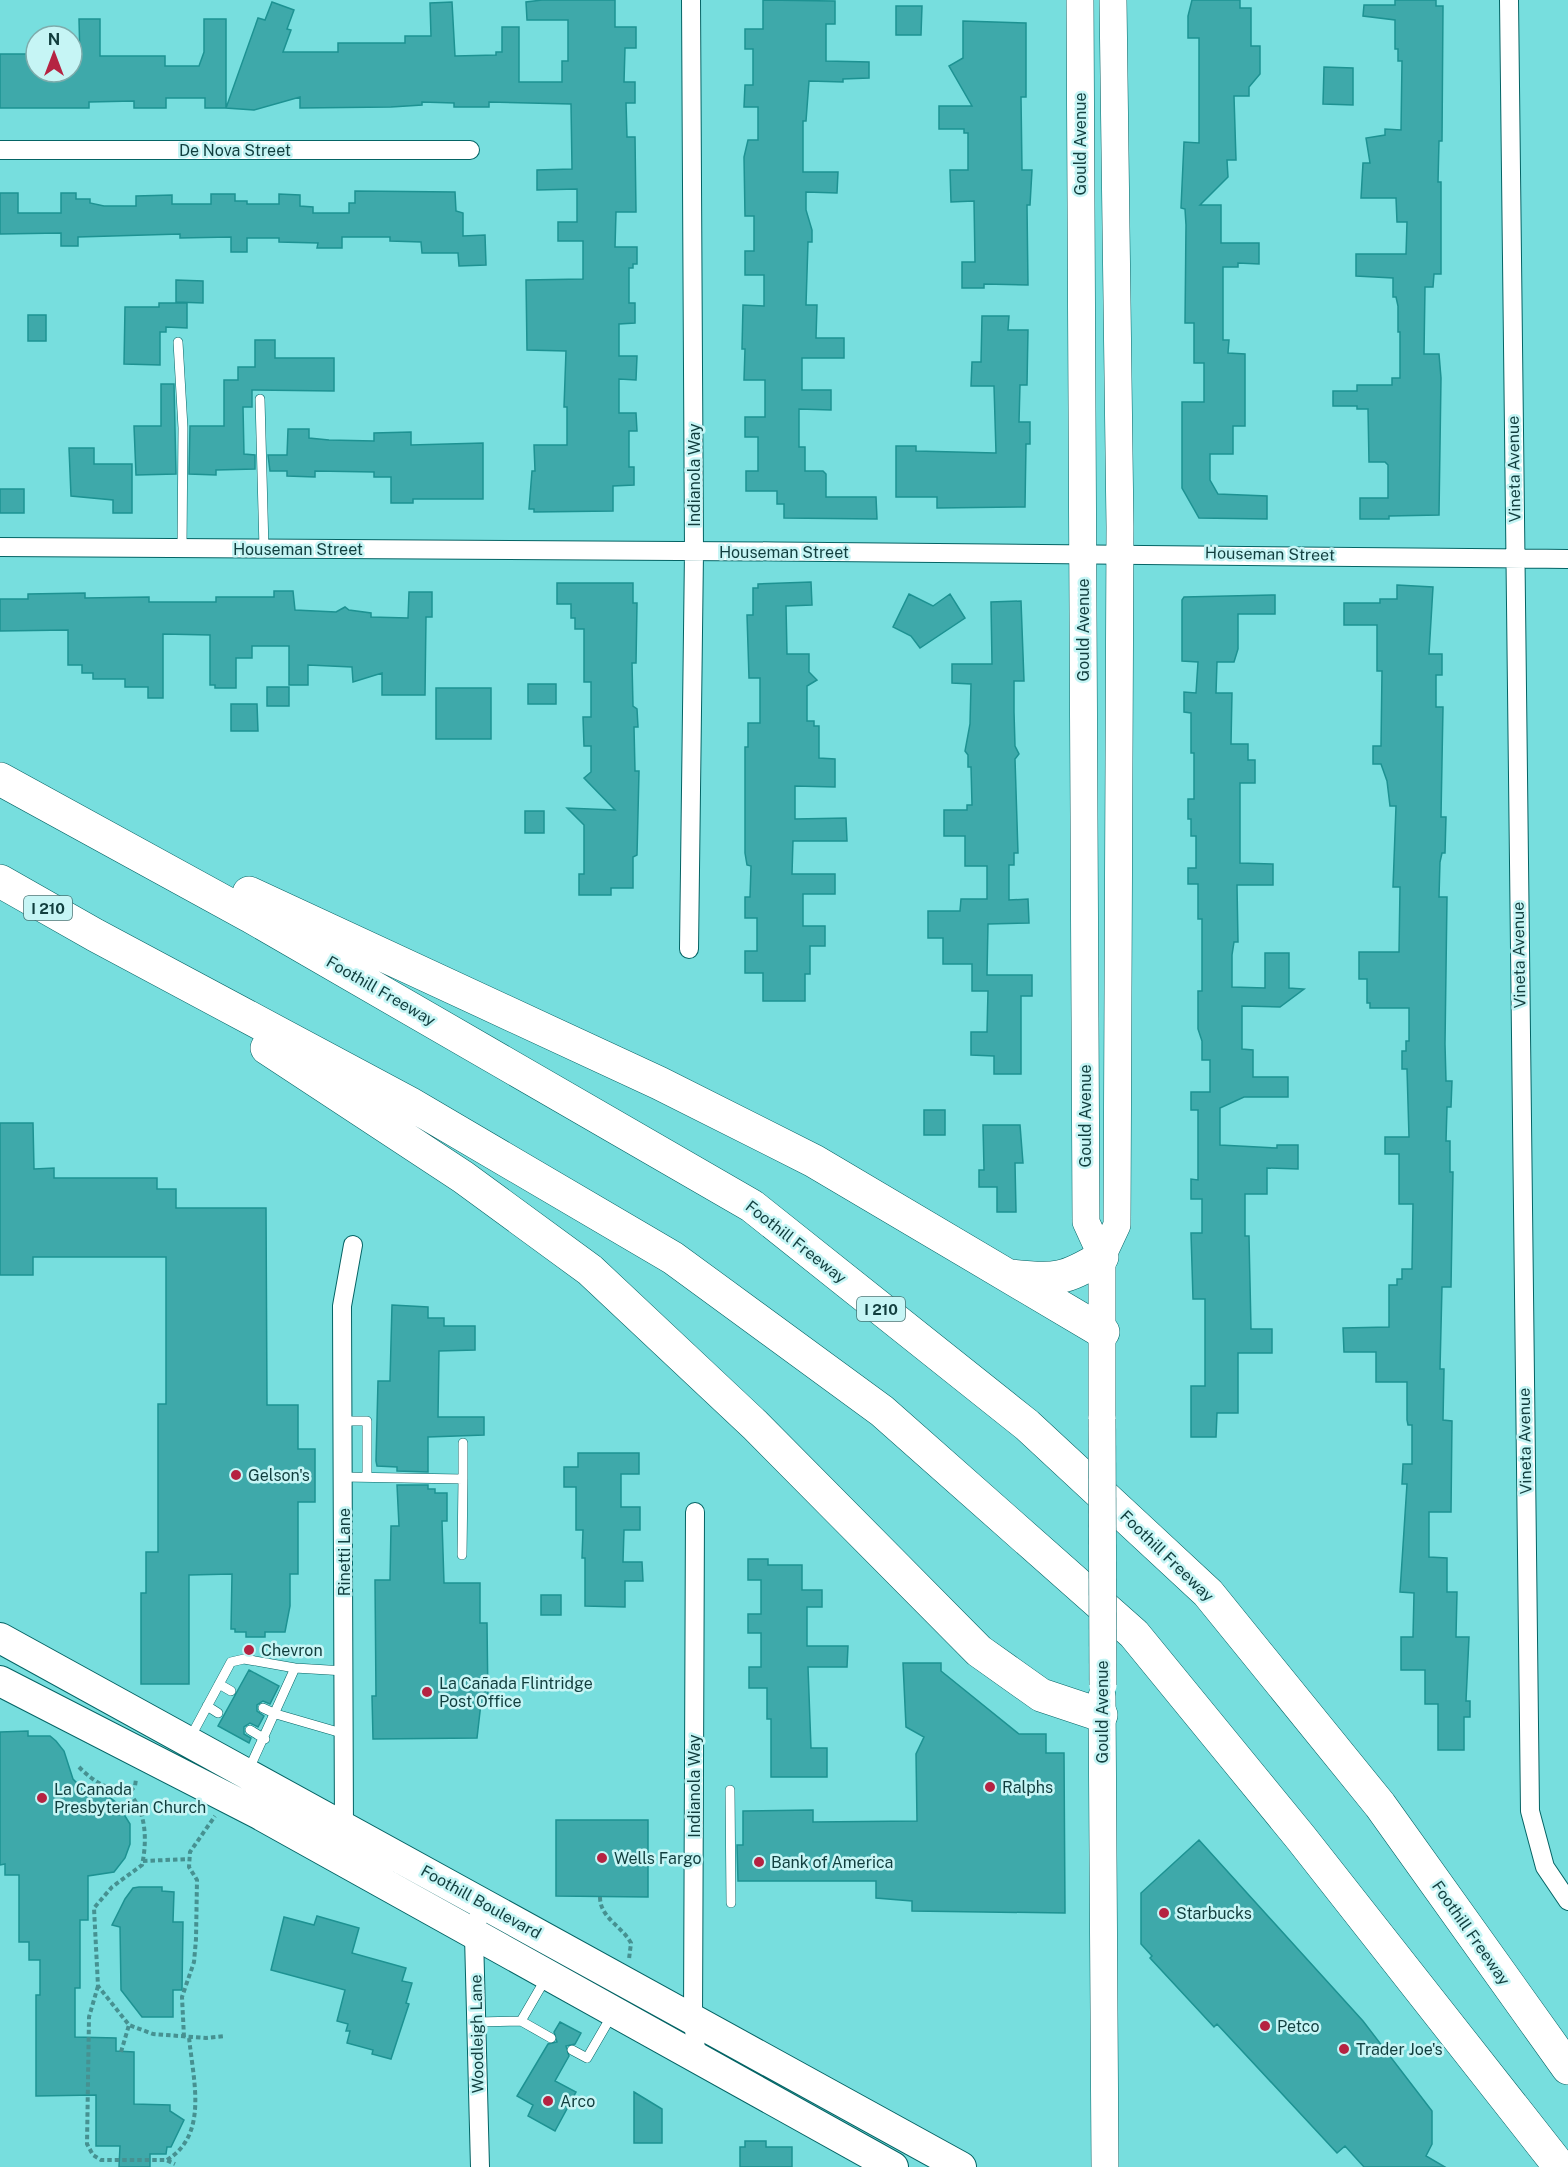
<svg xmlns="http://www.w3.org/2000/svg" width="1568" height="2167" font-family="'Public Sans',sans-serif">
	<rect width="100%" height="100%" fill="#77dede"/>
	<!-- building -->
	<path fill="#3ea9aa" stroke="#1d9292" stroke-width="1.5" d="M542 0H615V27H636V48H625L624 82H635V103H626L627 137H635L636 212H616L615 247H637V264H633V268H629V303H635V323L619 324V356H637L636 380 619 379V413H636L637 431H629V467H634V485L613 486V511L534 512V509H529L532 471H535L534 445H567V407H564L566 351 527 350 526 280 583 279V241H558V222H577V189L537 190V170L572 169 571 104 489 102V107H454V103L422 102V105L391 107 300 108V97L254 110 226 108 258 18 265 20 272 2 294 10 287 29 291 30 283 52H338V43H405V36H431L430 3 452 2 455 56 496 55V52H502V27H519V82H562V61H568V20H527L526 2Z
		M763 0 835 1V24H826V61L869 62V78L843 79V82L809 81 806 121H803V172H838L837 193 806 192V210L812 230V242H808L806 305H817L816 338H844V358H802V390H831V410L799 409V447H805V471H823L826 474V497H876L877 519 784 518V504H777V491H746V471H758V437H745V417H765V380H744L745 349H742L743 305 764 306V275H745V251H754V216H745L744 157 748 140H758V107H744L745 85H753V49H745V29H763Z
		M1192 0H1240V8H1251V46H1260V74L1249 87V96H1234L1236 160H1227L1228 177 1200 205H1221V243H1259V264L1238 263V267H1223V340H1229L1228 353 1245 354V426H1233V454H1210V480L1218 494 1267 496V519L1199 518 1182 488V402H1204V363H1194V323H1185L1186 225 1185 209 1181 208 1184 142 1199 143V38H1188V16Z
		M1395 0H1436V6H1443L1442 141H1439L1438 182H1441V274H1434L1433 287H1425L1424 354H1439L1441 378 1439 515 1389 516V519H1360V498H1388V465L1385 462H1369L1368 409H1357V406H1333V391H1357V385H1392V378H1400V332H1398V306L1396 297H1393V278L1356 276V254H1406L1407 222H1397L1396 198H1361L1363 163H1370L1366 138 1385 135V129L1401 130 1402 61H1398V49H1395V20L1363 16 1364 5H1395Z
		M896 6H922L921 35H896Z
		M79 19H100V56H165V66H199L204 52V19H226V108H205V98H166V108H134V101L89 102V108H0V54H35V72H72V59H80Z
		M963 21 1026 23V97H1021L1022 170H1032L1030 205H1027L1028 285 984 284V288H962V262H975L974 201 951 202 950 170H968V133H964V129H939V106H972L949 66 963 58Z
		M1324 67 1353 68V105L1323 104Z
		M355 191 455 192 456 211 463 213V236L485 235 486 265 459 266 458 253H422L421 242 390 241V237H342V248H317L318 243 279 242V238H247V252H231V237L180 238V234L78 237V246H61V233L0 234V193H18V213H61V193H76V199H90V203L104 206H136V196L172 195V204H211V194H235V201H247V204H279V194L300 195V206L313 207V213H349V203H355Z
		M176 280 203 281V303L176 302Z
		M159 303H187V328L166 327V332H160V365L124 364 125 307H159Z
		M28 315H46V341H28Z
		M982 316H1009L1008 330H1028L1027 385H1020L1019 422H1030V444H1026L1025 507 937 508V497H896V446H916V451L996 453 994 386H971L972 362H981Z
		M255 340H275V358H334V391L252 390V407H243L244 454 255 455V469L216 470V475L189 474 190 426H224V380H238V367H255Z
		M161 384H174L176 474 136 475 134 426H161Z
		M288 429H309V438L329 440 374 441V433L411 432V445L483 443V499H413V503H391V477H374V472L315 471V477L287 476V471H270L268 455H287Z
		M69 448H94V464H132V513H113V500L71 496Z
		M0 489H24V513H0Z
		M811 582 812 605 786 606 787 654H809V672L817 680 807 686V721H814V726H819V758L835 759V787L795 786V819L846 818 847 841H793L792 874H835V894H803V926H825V946H810V974H805V1001H763V973H745V951H757V918H745V897H750L751 866 747 865 745 853V747H748V723H760V678H749L747 615H753V588H758V584Z
		M557 583H633V603H637L636 663H632L633 706 637 709 638 727H634L635 771H639L637 855 633 857V888H611V895H579V874H584V825L567 808 615 810 584 778 591 772V746H584L583 717H591V682H584V629H575V618H571V604H557Z
		M1397 585 1433 587 1429 654H1442V675H1436V707H1443L1441 817H1446L1445 853H1442L1440 862 1439 897H1447L1445 1044 1446 1081H1452L1451 1107H1447L1446 1141H1450V1172H1453L1451 1287H1442L1440 1369H1444L1443 1420 1452 1421 1451 1512H1429V1557L1447 1558V1592H1457L1456 1637H1469L1466 1701H1470V1717H1464V1750H1438V1704H1425V1670H1401V1637H1413L1414 1593 1400 1592 1407 1484H1402L1403 1464H1412V1425H1408L1407 1420V1382H1376V1352H1344L1343 1328 1389 1327V1285H1397V1279H1402V1269H1412L1413 1204H1399V1154H1385V1137H1409L1407 1069H1402V1051H1406V1041H1409V1008H1370V1003H1367V979H1359V952H1399L1400 887H1393L1396 806H1390L1387 781 1381 764H1373V746H1381L1382 671H1377V625H1344V603H1380V599H1397Z
		M274 591H293L295 610 336 612 345 607 349 610 371 613V617L408 618 409 592H432V617H426L425 695H382V673L353 682 352 667 308 665V685H289V646H252V658H236V688H215V685H210V635L163 634V698H148V687H125V679H93V673H82V665H68V630L0 631V599H28V594L85 593V598L149 597V602H216V597H274Z
		M909 594 933 606 950 594 965 618 920 648 911 636 893 627Z
		M1275 595V614H1238V649L1234 662H1217L1216 693H1232L1231 744H1248V760H1255V783H1240V863L1273 864V885H1237L1238 942H1234L1232 955V987L1265 988V953H1289V988L1304 989 1280 1007 1242 1006V1049L1253 1050V1077H1288V1097H1244L1220 1108V1145L1277 1148V1145H1298V1169L1267 1168V1194H1245V1236H1249L1251 1329H1272V1353H1238V1413H1217L1216 1437H1191V1386H1205V1299H1193L1191 1233H1202V1199H1191V1179L1198 1180V1110H1191V1092H1210V1060H1202V1041L1198 1029V991H1202V919H1198V884H1188V868H1196V836H1191V819H1188V799H1194V753H1191V713L1184 712V692L1196 693 1198 662 1182 661V600L1184 597Z
		M1021 601 1024 681H1014V712L1015 746 1019 754 1015 759 1018 853H1014V865H1009V900L1028 899 1029 923 988 924 987 975H1032V996H1021V1074H994V1056L971 1055V1032H987L988 991H972V964H943V938H928V911H960L961 899H987V866H965V836H944V810H967V805H972L971 767H968V755L965 751 970 724 971 684 952 683V664H992L991 602Z
		M528 684H556V704H528Z
		M267 687H289V706H267Z
		M436 688H491V739H436Z
		M231 704H257L258 731H231Z
		M525 811H544V833H525Z
		M924 1110H945V1135H924Z
		M0 1123H33L34 1169 54 1168V1178H157V1189H176V1208H266L267 1405H298V1449H315V1502H298V1574H290V1606L285 1632H265V1637H246V1632H235V1629H231L232 1574 189 1575V1684H141V1593H146V1552H158V1404H166V1257H33V1275H0Z
		M983 1125H1020L1023 1163H1015L1016 1212H997V1187H979V1170H984Z
		M392 1305 428 1307V1318H444V1326H475V1350L439 1351 438 1417H484V1435L428 1437V1472L397 1471V1467L377 1466 376 1461 378 1381H390Z
		M578 1453H639V1474H621V1507H640V1530H624L623 1562H642L643 1581H625V1607L585 1606V1558H582L583 1530H576V1487H564V1467H578Z
		M397 1485H428V1489H435V1493H447V1521H442L444 1583H480V1623H487L488 1703H481L477 1738 373 1739 372 1696H376L375 1580H390L391 1526H399Z
		M748 1559H768V1565H802V1590H822V1607H807V1646H848L847 1667H808L811 1748H827V1777H771V1719H767V1688H749V1667H761V1633H748V1614H761V1580H748Z
		M541 1595H561V1615H541Z
		M903 1663H941V1671L1019 1734H1046V1753H1064L1065 1913 912 1911V1901L876 1898V1881H738L737 1845H743V1811L813 1810V1822L917 1821 916 1754 924 1737 906 1727Z
		M249 1670 279 1686 270 1704 263 1701 257 1705V1711L264 1716 258 1727 250 1723 244 1727V1734L251 1738 249 1743 218 1726Z
		M28 1731V1736H50L56 1741 64 1751 73 1779 81 1787 105 1794 117 1803 130 1824V1844L125 1858 114 1872 88 1876V1920H80V1988H75V2037L116 2038V2051L134 2052V2104L170 2105V2111L184 2120 171 2147H167L166 2154H150V2167H119L120 2146H96V2095L36 2096V1995H40V1960H29V1942H19V1875H5V1864L0 1865V1732Z
		M556 1820H648V1897L556 1896Z
		M1199 1840 1363 2021 1432 2111V2144L1426 2156 1445 2167H1364L1345 2146 1337 2153 1217 2024 1214 2027 1150 1958 1152 1956 1141 1944V1893Z
		M139 1887H162V1891L174 1892 173 1922H183L182 1990H173V2017H142L121 1990 120 1927 112 1925 125 1899 133 1888Z
		M317 1916 359 1928 352 1953 406 1968 402 1981 412 1983 406 2003 409 2004 391 2059 372 2054 373 2050 347 2043 350 2031H346L348 2024 337 2021 345 1990 271 1970 284 1917 314 1925Z
		M560 2022 581 2033 575 2044 566 2046 569 2056 555 2081 576 2092 555 2131 528 2116 533 2105 517 2096 548 2044 557 2042 554 2032Z
		M634 2092 662 2109V2143H634Z
		M745 2141H766V2147H792V2167H740V2147H745Z"/>
	<g fill="none" stroke-linecap="round" stroke-linejoin="round">
		<defs>
			<path id="lane" d="M178 342 183 428 182 548
				M260 399 264 549
				M343 1421H367V1477
				M463 1443V1479
				M344 1477 463 1479 462 1555
				M219 1684 231 1691
				M207 1706 218 1713
				M263 1708 276 1714 345 1734
				M250 1730 265 1739
				M190 1738 231 1662 244 1659 295 1668 345 1671
				M249 1769 295 1668
				M730 1790 731 1903
				M546 1978 521 2021 551 2038
				M477 2022 521 2021
				M572 2050 587 2058 612 2015"/>
			<path id="street" d="M1509 0 1530 1811 1545 1867 1568 1901
				M0 150H470
				M0 547C523 551 1045 551 1568 559
				M689 949 694 552 691 0
				M695 1512 693 2019 697 2060
				M344 1833 342 1306 353 1245
				M480 2167 474 1936 482 1902"/>
			<path id="secondary" d="M1080 0 1086 1222 1102 1257
				M1102 1419V1257L1117 1225 1120 527 1113 0
				M1102 1696 1105 2167"/>
			<path id="primary" d="M0 1638 961 2167
				M0 1681 259 1814 893 2167"/>
			<path id="highway" d="M0 779 250 916 752 1206 1027 1425 1208 1593 1380 1805 1568 2068
				M0 881 95 935 409 1103 673 1258 882 1411 1134 1634 1301 1838 1560 2167
				M249 893 659 1083 814 1161 1103 1332
				M267 1048 463 1177 590 1270 755 1425 979 1651 1041 1695 1101 1715
				M1011 1276C1055 1281 1064 1280 1102 1257"/>
		</defs>
		<!-- lane casing -->
		<use href="#lane" stroke="#046465" stroke-width="10"/>
		<!-- street casing -->
		<use href="#street" stroke="#046465" stroke-width="20"/>
		<!-- secondary casing -->
		<use href="#secondary" stroke="#046465" stroke-width="28"/>
		<!-- primary casing -->
		<use href="#primary" stroke="#046465" stroke-width="32"/>
		<!-- highway casing -->
		<use href="#highway" stroke="#046465" stroke-width="34"/>
		<!-- path -->
		<path stroke="#469191" stroke-width="4" stroke-dasharray="4.5 3" stroke-linecap="butt" d="M79 1767C95 1783 107 1789 129 1793L135 1786 136 1779
			M129 1793C147 1812 147 1842 142 1865L112 1887 94 1908 98 1986 129 2025 153 2034 206 2038 225 2036
			M143 1861 190 1859
			M600 1897C600 1918 622 1926 631 1943L629 1959
			M98 1986 89 2017 87 2144 93 2155 101 2160H166L175 2164
			M184 2037 182 1997 194 1962 196 1939 197 1880 189 1867 190 1852 215 1816
			M121 2052 129 2025
			M167 2160C209 2134 193 2080 189 2037"/>
		<!-- lane -->
		<use href="#lane" stroke="#fff" stroke-width="9"/>
		<!-- street -->
		<use href="#street" stroke="#fff" stroke-width="18"/>
		<!-- secondary -->
		<use href="#secondary" stroke="#fff" stroke-width="27"/>
		<!-- primary -->
		<use href="#primary" stroke="#fff" stroke-width="30"/>
		<!-- highway -->
		<use href="#highway" stroke="#fff" stroke-width="33"/>
		<defs>
			<path id="secondary-bridge" d="M1102 1419 1103 1685"/>
		</defs>
		<!-- secondary-bridge casing -->
		<use href="#secondary-bridge" stroke="#046465" stroke-width="28" stroke-linecap="butt"/>
		<!-- secondary-bridge -->
		<use href="#secondary-bridge" stroke="#fff" stroke-width="27"/>
	</g>
	<!-- markers -->
	<g fill="#b52342" stroke="#c6f5f5" stroke-width="2">
		<circle cx="236" cy="1475" r="6"/>
		<circle cx="249" cy="1650" r="6"/>
		<circle cx="427" cy="1692" r="6"/>
		<circle cx="990" cy="1787" r="6"/>
		<circle cx="42" cy="1798" r="6"/>
		<circle cx="602" cy="1858" r="6"/>
		<circle cx="759" cy="1862" r="6"/>
		<circle cx="1164" cy="1913" r="6"/>
		<circle cx="1265" cy="2026" r="6"/>
		<circle cx="1344" cy="2049" r="6"/>
		<circle cx="548" cy="2101" r="6"/>
	</g>
	<g text-anchor="middle" dominant-baseline="central" stroke-width="5" stroke-linejoin="round" paint-order="stroke">
		<!-- shield labels -->
		<g fill="#c6f5f5" stroke="#477575" stroke-width="1.5">
			<rect x="24" y="896" width="48" height="24" rx="4.5"/>
			<rect x="857" y="1297" width="48" height="24" rx="4.5"/>
		</g>
		<g font-size="15" font-weight="bold" fill="#113e3e">
			<text x="48" y="908">I 210</text>
			<text x="881" y="1309">I 210</text>
		</g>
		<!-- street labels -->
		<g font-size="16" fill="#113e3e" stroke="#c6f5f5">
			<text transform="translate(1080 144) rotate(-90)">Gould Avenue</text>
			<text x="235" y="150">De Nova Street</text>
			<text transform="translate(1514 469) rotate(-91)">Vineta Avenue</text>
			<text transform="translate(694 475) rotate(-90)">Indianola Way</text>
			<text x="298" y="549">Houseman Street</text>
			<text x="784" y="552">Houseman Street</text>
			<text transform="translate(1270 554) rotate(1)">Houseman Street</text>
			<text transform="translate(1083 630) rotate(-90)">Gould Avenue</text>
			<text transform="translate(1519 955) rotate(-91)">Vineta Avenue</text>
			<text transform="translate(381 991) rotate(30)">Foothill Freeway</text>
			<text transform="translate(1085 1116) rotate(-90)">Gould Avenue</text>
			<text transform="translate(796 1242) rotate(38)">Foothill Freeway</text>
			<text transform="translate(1525 1441) rotate(-91)">Vineta Avenue</text>
			<text transform="translate(344 1552) rotate(-90)">Rinetti Lane</text>
			<text transform="translate(1167 1556) rotate(44)">Foothill Freeway</text>
			<text transform="translate(1102 1712) rotate(-90)">Gould Avenue</text>
			<text transform="translate(694 1786) rotate(-90)">Indianola Way</text>
			<text transform="translate(481 1902) rotate(29)">Foothill Boulevard</text>
			<text transform="translate(1471 1933) rotate(55)">Foothill Freeway</text>
			<text transform="translate(477 2034) rotate(-91)">Woodleigh Lane</text>
		</g>
		<!-- poi labels -->
		<g font-size="16" fill="#113e3e" stroke="#c6f5f5" text-anchor="start">
			<text x="248" y="1475">Gelson's</text>
			<text x="261" y="1650">Chevron</text>
			<text x="439" y="1683">La Cañada Flintridge<tspan x="439" dy="18">Post Office</tspan></text>
			<text x="1002" y="1787">Ralphs</text>
			<text x="54" y="1789">La Canada<tspan x="54" dy="18">Presbyterian Church</tspan></text>
			<text x="614" y="1858">Wells Fargo</text>
			<text x="771" y="1862">Bank of America</text>
			<text x="1176" y="1913">Starbucks</text>
			<text x="1277" y="2026">Petco</text>
			<text x="1356" y="2049">Trader Joe's</text>
			<text x="560" y="2101">Arco</text>
		</g>
	</g>
	<!-- north arrow -->
	<g transform="translate(54 54)"><circle r="28" fill="#c6f5f5" stroke="#7eacac" stroke-width="1.5"/>
	<path d="M0-4.5L10 22L0 15L-10 22Z" fill="#b52342"/>
	<text y="-9" font-size="16" font-weight="bold" text-anchor="middle" fill="#113e3e">N</text>
	</g>
</svg>
